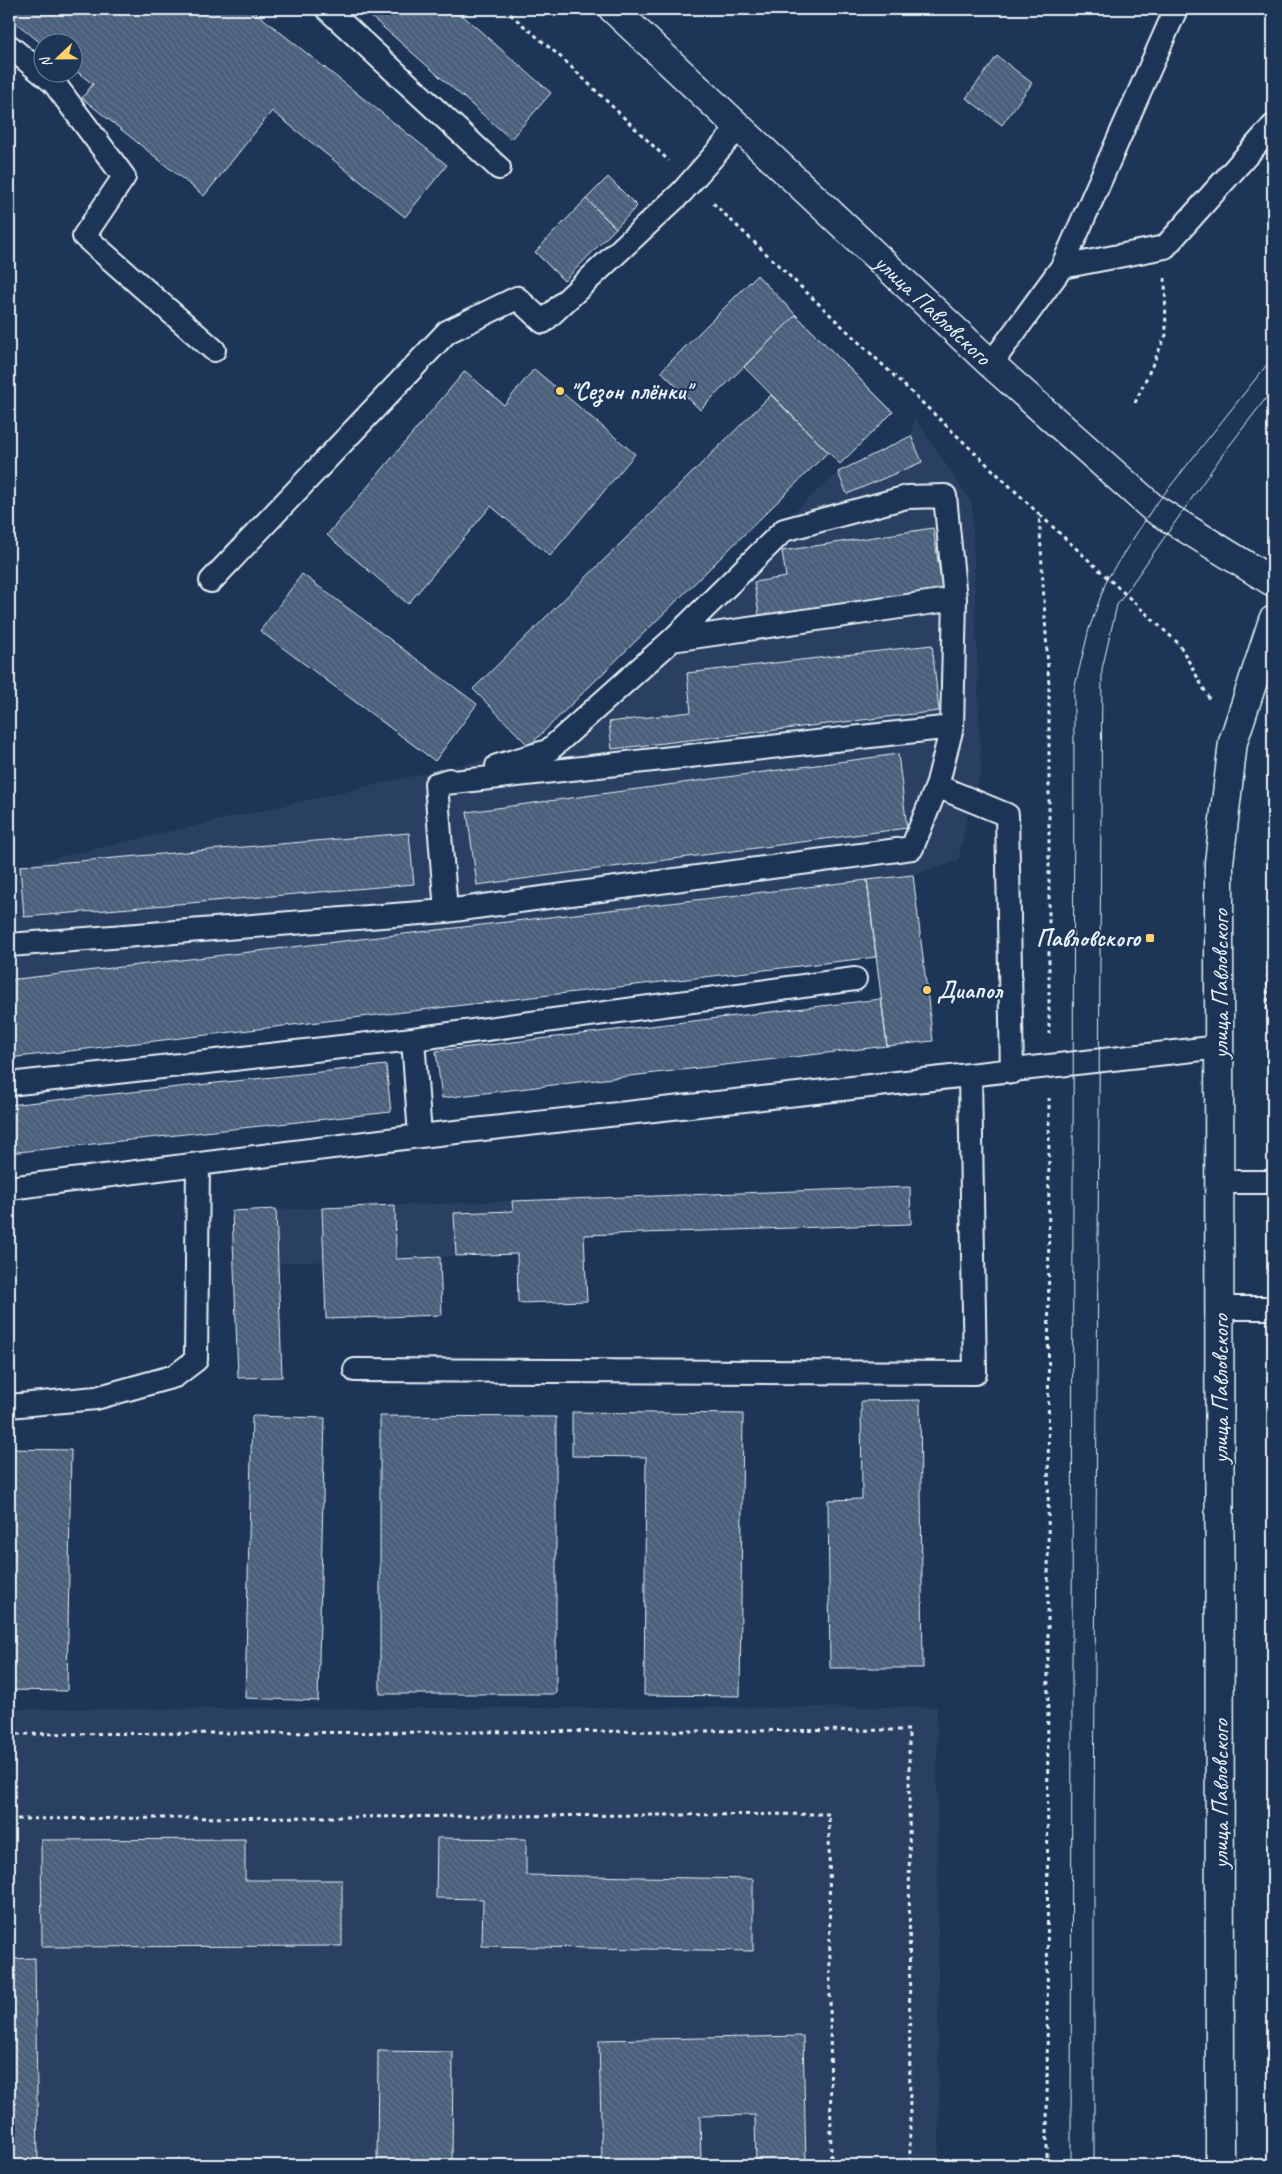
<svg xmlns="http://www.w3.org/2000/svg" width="1282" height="2174" font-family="Caveat,sans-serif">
	<defs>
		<pattern id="building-back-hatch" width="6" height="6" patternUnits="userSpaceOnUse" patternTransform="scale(1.25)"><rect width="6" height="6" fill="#495e7a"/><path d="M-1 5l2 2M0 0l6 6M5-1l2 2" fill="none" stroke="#63768e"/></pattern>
	</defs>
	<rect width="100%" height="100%" fill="#1d3557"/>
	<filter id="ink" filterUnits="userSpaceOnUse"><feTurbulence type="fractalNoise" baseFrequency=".02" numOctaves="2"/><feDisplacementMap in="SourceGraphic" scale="10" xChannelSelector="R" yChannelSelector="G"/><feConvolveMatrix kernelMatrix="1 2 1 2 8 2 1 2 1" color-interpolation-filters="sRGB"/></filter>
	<g filter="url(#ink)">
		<!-- built -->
		<path fill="#2a4162" d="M914 417 972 503 981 772 971 800 958 861 913 875 867 880 872 920 9 1010V878L20 866 535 748 838 472 911 436Z
			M910 1187 911 1224 517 1238V1254L278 1263 282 1377 238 1378 232 1211Z
			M937 1707 939 2165H9V1709Z"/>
		<!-- building -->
		<path fill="url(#building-back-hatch)" stroke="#e8f1f8" d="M9 9H251L447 165 405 217 272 111 204 196 82 98 93 84 72 68V42L42 44 9 17Z
			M372 9H455L551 93 511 139 368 14Z
			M997 56 1032 83 1002 125 966 98Z
			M608 177 637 206 616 228 586 199Z
			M586 199 616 228 564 281 535 252Z
			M757 275 796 315 700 410 661 371Z
			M796 315 893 412 840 464 744 367Z
			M534 369 635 454 550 556 491 506 408 604 327 535 465 371 504 405Z
			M771 395 828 452 529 746 473 689Z
			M911 436 922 462 847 494 838 472Z
			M933 528 943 594 760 621 754 582 786 577 782 551Z
			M302 574 477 704 435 761 260 631Z
			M932 645 939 711 612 749 609 722 691 712 687 673Z
			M898 754 907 828 477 885 467 812Z
			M409 833 414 884 24 917 20 866Z
			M913 875 933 1041 887 1046 867 880Z
			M867 880 876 957 9 1058V980Z
			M881 999 887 1046 442 1098 436 1051Z
			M386 1065 391 1112 9 1153V1105Z
			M910 1187 911 1224 584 1235 587 1301 518 1303 517 1254 456 1256 454 1213 513 1211 512 1201Z
			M395 1205 396 1259 440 1257 442 1315 326 1319 322 1208Z
			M276 1209 282 1377 238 1378 232 1211Z
			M920 1400 923 1668H830L828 1500 862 1499 861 1401Z
			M572 1412 743 1414 740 1696 644 1695 646 1457 572 1456Z
			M252 1416 325 1418 318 1701 245 1698Z
			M380 1416 556 1417V1694H380Z
			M9 1449 71 1450 67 1691 9 1690Z
			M437 1838 526 1839V1875L753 1879V1951L482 1946 483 1899 436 1898Z
			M245 1839V1880H342V1946L42 1947 41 1840Z
			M35 1958 38 2165H9V1959Z
			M803 2036 806 2165H756L755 2115 700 2116 701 2165H602L599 2040Z
			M378 2051 453 2052 452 2165H377Z
			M137 2161 263 2165H137Z"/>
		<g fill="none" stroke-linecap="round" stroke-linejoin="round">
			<defs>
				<path id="service" d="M327 9 499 168
					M9 46 54 83 124 177 84 236 214 350
					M1062 267 1165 247 1273 126
					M991 364 1062 267 1176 9
					M211 581 447 332 517 298 543 322 682 192 739 127
					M672 640 955 599 952 727
					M497 766 548 751 672 640 784 530 907 497 945 496 955 599
					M436 784 952 727 937 786 1007 815 1012 1072
					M446 911 436 784 449 780
					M9 945 446 911 912 848 937 786
					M413 1039 420 1136
					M9 1084 413 1039 855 979
					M1219 1182H1273
					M9 1188 420 1136 1220 1047
					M1220 1308H1273
					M355 1370 975 1373 970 1076
					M9 1406 96 1398 175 1376 196 1360 198 1164"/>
				<g id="tertiary">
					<path id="s1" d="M613 9 991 364 1153 508 1273 582"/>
					<path d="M1220 2165 1219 863 1233 742 1273 620"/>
				</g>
			</defs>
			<!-- service casing -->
			<use href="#service" stroke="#e8f1f8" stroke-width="26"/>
			<!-- tertiary casing -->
			<use href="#tertiary" stroke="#e8f1f8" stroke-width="31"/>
			<!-- path -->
			<path stroke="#e8f1f8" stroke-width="3" stroke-dasharray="4 4" stroke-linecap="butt" d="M504 9 563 59 669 161
				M713 203 1039 514 1049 686V1034
				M1135 403 1166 335 1165 278
				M1040 515 1179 644 1210 700
				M1267 1010 1273 806
				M9 1734 909 1730 910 2165
				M9 1819 829 1814 831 2165
				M1047 2165 1049 1098"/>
			<!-- service -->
			<use href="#service" stroke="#1d3557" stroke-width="22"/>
			<!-- tertiary -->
			<use href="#tertiary" stroke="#1d3557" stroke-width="28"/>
			<!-- tram -->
			<path stroke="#e8f1f8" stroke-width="1" d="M1071 2165 1074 690 1089 629 1107 579 1153 508 1273 357
				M1094 2165V1824L1102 669 1117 605 1223 454 1273 389"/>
		</g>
	</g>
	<!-- markers -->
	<g fill="#ffd166" stroke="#1d3557" stroke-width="2">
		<circle cx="560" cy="391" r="5"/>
		<rect x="1145" y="933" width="10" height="10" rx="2.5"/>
		<circle cx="927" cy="990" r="5"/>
	</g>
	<g text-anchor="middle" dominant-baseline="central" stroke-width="4" stroke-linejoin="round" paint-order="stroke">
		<!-- street labels -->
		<g font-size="24" fill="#e8f1f8" stroke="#1d3557">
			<text stroke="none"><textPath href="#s1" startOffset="439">улица Павловского</textPath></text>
			<text transform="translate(1220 984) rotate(-90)">улица Павловского</text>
			<text transform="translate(1220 1389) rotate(-90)">улица Павловского</text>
			<text transform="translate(1220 1794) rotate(-90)">улица Павловского</text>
		</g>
		<!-- poi labels -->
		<g font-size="24" font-weight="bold" fill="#e8f1f8" stroke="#1d3557" text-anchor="start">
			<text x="570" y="391">"Сезон плёнки"</text>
			<text x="1140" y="938" text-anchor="end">Павловского</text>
			<text x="937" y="990">Диапол</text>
		</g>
	</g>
	<!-- margin -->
	<rect width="1282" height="2174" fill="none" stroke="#1d3557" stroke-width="30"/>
	<rect x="15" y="15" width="1252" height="2144" fill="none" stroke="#e8f1f8" stroke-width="2" filter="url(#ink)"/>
	<!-- north arrow -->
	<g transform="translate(58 58) rotate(248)"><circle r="24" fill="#1d3557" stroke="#6e8097"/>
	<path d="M0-4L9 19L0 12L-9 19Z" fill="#ffd166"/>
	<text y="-8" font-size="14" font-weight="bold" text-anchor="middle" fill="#e8f1f8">N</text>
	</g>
</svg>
